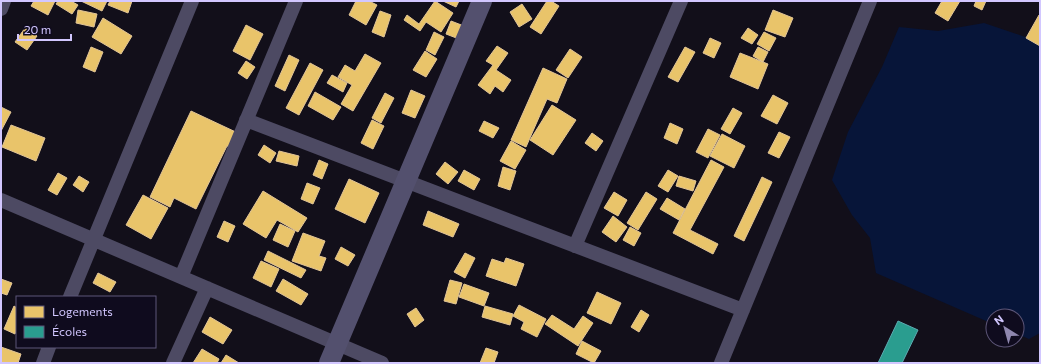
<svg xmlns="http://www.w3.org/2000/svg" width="1041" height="364" font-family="Commissioner,sans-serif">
	<rect width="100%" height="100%" fill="#120f1a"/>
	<!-- water -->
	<path fill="#071539" d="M984 23 1040 42V333L1029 339 1017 334V316H993V324L876 273 870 238 852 215 832 180 848 132 882 67 899 27 938 31Z"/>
	<!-- homes -->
	<path fill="#e9c46a" stroke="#e2c597" d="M34 1H55L48 15 31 6Z
		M58 1H71L78 5 72 14 56 4Z
		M81 1H107L102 11Z
		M110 1H132L128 13 108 5Z
		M356 1H369L377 5 366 25 349 15Z
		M435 1 453 13 441 32 426 22 420 31 404 20 407 15 419 24Z
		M443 1H459L456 7Z
		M547 1H551L559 6 541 34 530 27Z
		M942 1H960L948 21 935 13Z
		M976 1H986L982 10 974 6Z
		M522 4 532 19 519 27 510 12Z
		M78 10 97 14 94 27 76 23Z
		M773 10 793 18 785 37 765 30Z
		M380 11 391 15 384 37 372 32Z
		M1039 15 1040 16V46L1026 38Z
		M103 18 132 36 121 54 92 37Z
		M451 21 464 26 459 39 446 34Z
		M246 25 263 34 250 60 233 51Z
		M25 28 37 36 27 50 15 42Z
		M748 28 758 35 752 44 741 38Z
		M434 32 444 37 435 55 426 50Z
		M764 32 776 38 769 51 757 44Z
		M710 38 721 43 714 58 703 53Z
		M497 46 508 53 496 70 511 80 503 92 495 86 490 94 478 85 493 65 486 61Z
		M91 47 103 52 95 72 83 67Z
		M685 47 695 52 678 82 668 77Z
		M758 47 768 52 763 62 753 56Z
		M570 49 582 57 568 78 556 70Z
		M425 51 437 59 426 77 413 70Z
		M740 53 768 64 758 89 730 77Z
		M365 54 381 63 353 111 341 104 352 85 338 77 345 65 355 71Z
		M289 55 299 60 285 91 275 86Z
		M246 61 255 67 247 79 238 73Z
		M310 63 323 70 299 115 286 108Z
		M543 68 567 79 557 103 547 99 526 147 511 140Z
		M332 75 347 83 343 92 327 83Z
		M411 90 425 96 415 118 402 113Z
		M315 92 341 107 333 120 308 106Z
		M385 93 394 98 381 123 372 118Z
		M773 95 788 103 777 124 761 116Z
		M552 105 576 120 553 155 530 140Z
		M1 107 11 112 1 131Z
		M733 108 742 113 730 134 721 129Z
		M191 111 240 134 233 148 227 146 196 209 174 198 170 207 150 197Z
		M372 120 384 126 373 149 361 143Z
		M484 121 499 128 493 138 479 131Z
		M670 123 683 129 677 144 664 138Z
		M11 125 45 138 36 161 2 147Z
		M708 129 720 135 708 158 696 152Z
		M779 132 790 137 779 158 768 153Z
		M592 133 603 141 596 151 585 143Z
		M722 134 745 146 734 168 710 156Z
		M511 141 526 150 515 169 500 161Z
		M264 145 276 153 270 163 258 155Z
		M279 151 299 156 297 166 276 161Z
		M319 160 328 164 322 179 313 175Z
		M711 160 724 167 690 230 718 244 713 254 673 233Z
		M445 162 458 172 448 184 436 174Z
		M503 167 516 171 510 190 498 186Z
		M464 170 480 179 474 190 458 181Z
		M668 170 678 176 668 192 658 186Z
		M58 173 67 178 57 195 48 190Z
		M79 176 89 182 83 192 73 185Z
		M679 176 696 181 693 191 676 186Z
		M762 177 772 182 744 241 734 236Z
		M349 179 379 193 365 223 335 209Z
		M307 183 320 188 313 204 301 199Z
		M263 191 307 218 298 232 277 220 266 238 243 224Z
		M614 192 627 200 618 216 604 208Z
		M646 192 657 199 638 230 627 223Z
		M143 195 168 208 151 239 126 225Z
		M667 198 685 209 679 220 660 209Z
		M428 211 459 224 453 237 423 225Z
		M613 216 627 227 616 242 602 232Z
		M224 221 235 226 228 242 217 237Z
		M280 224 295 231 288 247 273 240Z
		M630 227 641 233 634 246 623 240Z
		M303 233 325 241 319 256 326 258 321 271 292 261Z
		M341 247 355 255 348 266 335 259Z
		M268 251 306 270 301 278 264 260Z
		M465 253 475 258 465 278 454 272Z
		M506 258 524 264 516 286 486 276 492 259 504 263Z
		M261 261 279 269 271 287 253 278Z
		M98 273 116 282 110 292 93 283Z
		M1 279 12 283 7 295 1 293Z
		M283 279 308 294 301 305 276 291Z
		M450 280 462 283 456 304 444 301Z
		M464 284 489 293 484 306 459 297Z
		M597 292 621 303 611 324 587 313Z
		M519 305 546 319 537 337 521 329 524 322 513 316Z
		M14 306 17 308V329L15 334 4 329Z
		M485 306 513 314 510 325 482 317Z
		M416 308 424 320 415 327 407 314Z
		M641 310 649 315 639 332 631 327Z
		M552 315 574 329 583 316 593 323 578 346 545 324Z
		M210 317 232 330 223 344 202 332Z
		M582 341 601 351 594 363 576 354Z
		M1 347 21 354 18 363H1Z
		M486 348 498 352 494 363H480Z
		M202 349 219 359 217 363H193Z
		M226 355 239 363H221Z"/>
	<!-- schools -->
	<path fill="#2a9d8f" stroke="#5caab1" d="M898 321 918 330 902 363H878Z"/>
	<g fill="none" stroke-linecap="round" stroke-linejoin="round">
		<!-- street -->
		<path stroke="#4d4a63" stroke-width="14" d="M1 9 4 1
			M246 120 743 310
			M1 200 382 363
			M575 246 681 1
			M181 277 296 1
			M70 297 192 1
			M43 363 49 347
			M173 363 207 288
			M721 363 870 1"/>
		<!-- secondary -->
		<path stroke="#53506e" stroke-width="20" d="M329 363 482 1"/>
	</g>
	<!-- border -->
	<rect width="1041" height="364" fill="none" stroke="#d2c7ff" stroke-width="4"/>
	<!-- legend -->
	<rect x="16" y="296" width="140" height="52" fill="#0f0b1e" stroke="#5d5678"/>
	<rect x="24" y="306" width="20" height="12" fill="#e9c46a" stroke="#5d5678"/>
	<text x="52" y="316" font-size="12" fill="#d2c7ff">Logements</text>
	<rect x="24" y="326" width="20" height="12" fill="#2a9d8f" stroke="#5d5678"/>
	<text x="52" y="336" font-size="12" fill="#d2c7ff">Écoles</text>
	<!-- north arrow -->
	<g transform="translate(1005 328) rotate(323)"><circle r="19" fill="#0f0b1e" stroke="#5d5678"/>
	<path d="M0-3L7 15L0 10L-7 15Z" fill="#8f87af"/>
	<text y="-6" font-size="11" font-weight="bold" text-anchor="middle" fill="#d2c7ff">N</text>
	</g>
	<!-- scale -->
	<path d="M18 34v6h53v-6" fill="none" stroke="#d2c7ff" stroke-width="2"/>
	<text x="24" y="34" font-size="12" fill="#d2c7ff" stroke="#0f0b1e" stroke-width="3" paint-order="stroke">20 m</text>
</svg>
